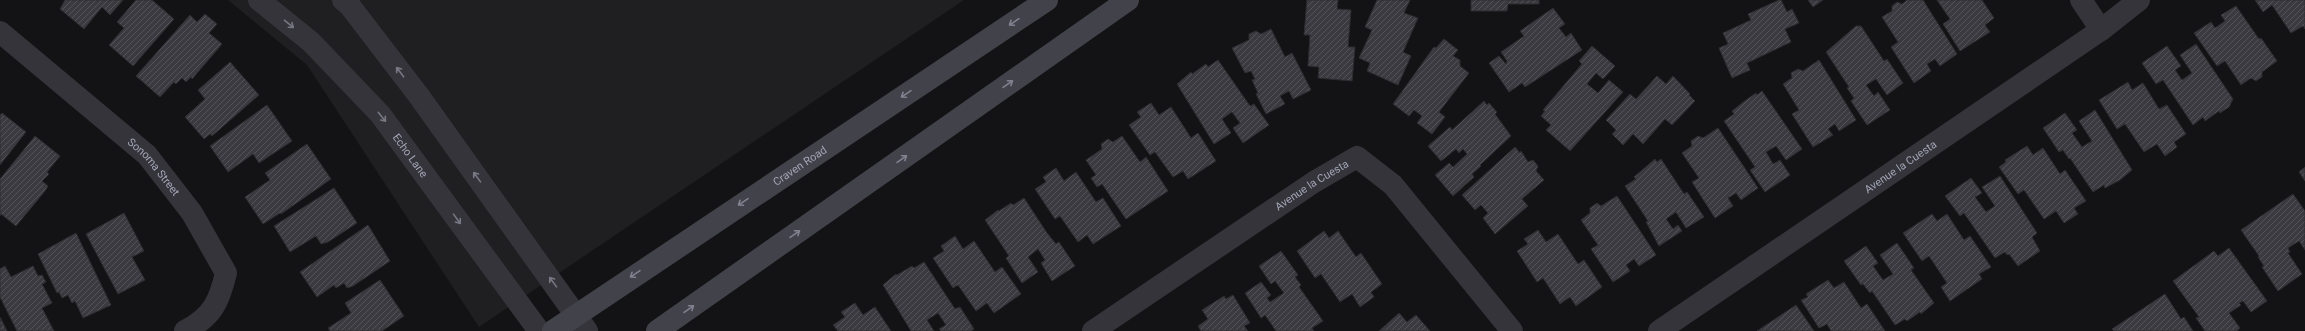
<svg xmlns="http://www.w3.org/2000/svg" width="2305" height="331" font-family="Roboto,sans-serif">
	<defs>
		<pattern id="building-hatch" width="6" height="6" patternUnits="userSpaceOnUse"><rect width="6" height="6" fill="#3a3a40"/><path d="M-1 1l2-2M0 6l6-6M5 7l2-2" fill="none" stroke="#535459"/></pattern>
	</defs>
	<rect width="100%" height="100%" fill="#131315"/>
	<!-- built -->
	<path fill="#1f1f22" d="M228 0H964L479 327 307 65Z"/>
	<!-- building -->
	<path fill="url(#building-hatch)" stroke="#2d2d31" d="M65 0H123L110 15 102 7 84 29 60 9Z
		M136 0H152L174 19 133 66 109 45 124 28 117 22Z
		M1307 0H1338L1337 9 1351 10 1348 47H1355L1352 81 1318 78 1319 67 1308 66 1310 35H1304Z
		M1377 0H1410L1404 13 1418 18 1403 52 1411 56 1398 85 1367 71 1370 63 1359 58 1372 30 1365 27Z
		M1471 0H1539V4H1508L1507 11H1471Z
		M1779 0H1781L1787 12 1792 9 1799 23 1785 29 1791 42 1747 63 1750 70 1732 78 1719 48 1728 44 1723 33 1751 20 1748 14Z
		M1808 0H1823L1813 7Z
		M1907 0H1923L1957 54 1940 66 1935 59 1927 64 1931 71 1914 83 1891 47 1898 42 1882 17 1892 11V6L1897 2 1902 4Z
		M1937 0H1982L1994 18 1985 25 1990 32 1960 51 1943 24 1950 19Z
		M2255 0H2305V29L2303 26 2291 33 2272 5 2263 12Z
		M2236 6 2259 39 2261 38 2277 61 2262 72V77L2256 81 2251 78 2241 85 2225 61 2217 66 2194 33 2211 22 2215 28 2225 21 2221 15Z
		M1553 8 1565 24 1559 28 1566 37 1571 33 1582 50 1525 87 1522 83 1509 92 1489 63 1499 56 1506 64 1507 61 1501 52 1524 36 1520 31Z
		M205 14 217 24 209 33 222 44 192 79 191 77 186 82 182 78 176 84 174 82 160 97 136 76 190 15 197 22Z
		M1856 26H1861L1884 61 1887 59 1903 83 1887 95 1876 79 1866 85 1874 96 1878 92 1890 110 1867 125 1851 101 1854 98 1847 88 1849 87 1826 52Z
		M1271 29 1285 57 1292 53 1311 90 1293 99 1289 91 1280 96 1285 104 1266 114 1256 94 1258 93 1252 80 1255 79 1251 71 1245 73 1232 48 1249 40V34L1256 31 1261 34Z
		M1444 39 1458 50 1453 56 1460 60V66L1469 73 1439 112 1445 117 1432 134 1417 123 1422 116 1414 110 1409 116 1393 104 1434 47 1436 48Z
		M2196 44 2233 99 2229 107 2220 113 2219 111 2205 121 2203 117 2193 125 2163 80 2156 84 2142 63 2167 46 2181 66 2175 70 2182 80 2192 73 2180 55Z
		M1592 46 1615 66 1603 79 1596 73 1587 84 1598 93 1609 80 1623 92 1570 151 1546 130 1551 125 1541 116 1545 111 1543 110 1582 64 1579 61Z
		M1218 60 1250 106 1254 104 1269 125 1243 143 1233 128 1240 123 1232 112 1222 119 1231 133 1214 144 1177 84 1191 72 1192 74 1206 64 1208 67Z
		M1819 60 1856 120 1839 131 1835 124 1828 129 1833 135 1813 147 1792 114 1799 110 1783 84 1792 78 1791 73 1798 69 1803 71Z
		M230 62 259 95 212 136 210 134 204 139 185 117 205 99 198 90Z
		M1657 76 1666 84 1673 76 1690 94 1689 95 1695 101 1672 125 1665 119 1643 144 1633 134 1623 145 1612 134 1616 130 1606 120 1630 94 1636 99Z
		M2128 82 2132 90 2143 83 2159 109 2167 105 2186 134 2174 142 2177 147 2165 156 2157 144 2144 152 2125 124 2117 129 2099 100Z
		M1762 91 1802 149 1786 160 1776 146 1766 152 1773 164 1780 160 1790 175 1765 192 1750 170 1755 167 1724 121 1734 114 1732 111 1746 100 1756 93 1757 95Z
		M1484 101 1487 105 1489 103 1497 112 1495 114 1511 136 1480 165 1481 166 1472 174 1474 177 1453 196 1435 175 1449 163 1453 167 1467 154 1463 149 1459 153 1456 149 1441 161 1428 146 1450 127 1452 130Z
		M1151 103 1159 115 1171 107 1191 138 1198 133 1216 161 1188 179 1183 171 1173 177 1155 152 1150 155 1129 125 1141 117 1137 112Z
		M267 105 292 141 259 163 253 154 228 172 210 146Z
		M2095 110 2132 170 2120 180 2105 188 2104 185 2093 192 2070 158 2069 159 2063 150 2059 152 2043 128 2065 113 2077 130 2072 133 2082 147 2092 141 2079 121Z
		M2 113 26 132 0 165V115Z
		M1718 128 1758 188 1741 200 1736 193 1728 198 1733 206 1715 218 1692 182 1699 178 1682 153 1692 146 1691 141 1698 136 1703 138Z
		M35 136 60 156 47 172 49 174 42 181 48 186 45 191 16 226 1 214 0 216V179Z
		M1122 136 1140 162 1146 157 1168 191 1126 219 1102 184 1097 187 1091 178 1096 175 1086 160 1102 149 1101 144 1108 139 1113 142Z
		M307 144 331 179 281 214 280 213 263 224 245 197 270 180 265 173Z
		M2027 146 2033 155 2043 148 2060 174 2065 170 2086 201 2074 208 2078 214 2064 223 2056 211 2044 219 2024 190 2018 194 1999 167 2006 162 2005 160Z
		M1515 147 1520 153 1521 151 1528 162 1533 160 1538 166 1536 171 1544 180 1522 199 1528 206 1495 234 1483 218 1488 213 1481 205 1475 210 1462 195Z
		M1655 159 1657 162 1661 159 1684 194 1687 192 1704 217 1686 228 1676 212 1666 219 1673 229 1678 225 1682 231 1659 246 1646 222 1648 221 1625 186 1636 179 1634 177Z
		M2305 167V181L2299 172Z
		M1056 168 1064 181 1076 172 1096 202 1103 198 1121 226 1093 244 1087 235 1078 242 1060 216 1055 219 1035 189 1046 182 1043 177Z
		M2000 176 2037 233 2032 237 2040 251 2018 266 2009 254 2007 255 2005 252 1995 258 1964 213 1960 216 1945 196 1971 178 1982 193 1975 197 1986 212 1995 206 1982 187Z
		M334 188 357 223 328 242 321 244 316 236 290 252 274 226Z
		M2293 194 2305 211V250L2299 241 2288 248 2290 252 2288 253 2302 274 2278 291 2262 267 2264 266 2258 257 2259 256 2241 230Z
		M1617 196 1656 255 1639 266 1634 259 1626 265 1630 271 1613 282 1591 249 1598 245 1581 220 1590 213V208L1597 203 1601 206Z
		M1024 198 1047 233 1056 244 1059 242 1075 266 1052 281 1041 263 1045 260 1038 249 1028 257 1038 272 1022 283 1006 258 1009 256 985 220 998 210 999 211 1011 203 1013 205Z
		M124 213 144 251 132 257 145 280 118 294 86 234Z
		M1932 214 1937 221 1947 214 1964 240 1970 236 1991 267 1979 274 1982 279 1950 301 1941 287 1947 283 1929 256 1922 261 1903 233Z
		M368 225 390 261 353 286 347 288 344 283 336 288 334 285 317 297 300 272Z
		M1538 230 1546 242 1558 234 1578 264 1584 260 1602 287 1576 306 1570 297 1560 304 1543 278 1537 282 1517 251 1528 244 1524 239Z
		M1324 231 1329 238 1338 231 1356 257 1361 253 1382 284 1371 292 1374 297 1360 307 1352 294 1340 302 1321 274 1315 278 1297 251Z
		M76 233 111 305 83 318 75 301 72 303 68 295 62 298 59 292 57 293 38 254Z
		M955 236 963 249 974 241 995 272 1002 267 1021 294 994 313 987 303 976 311 958 285 953 288 933 258 944 251 941 246Z
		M1897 243 1914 268 1911 270 1934 303 1921 314 1920 312 1907 321 1905 319 1895 325 1872 291 1870 293 1863 284 1861 285 1844 261 1866 246 1878 263 1873 266 1883 280 1893 274 1880 255Z
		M2229 248 2267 301 2251 312 2243 301 2239 303 2241 305 2229 313 2240 328 2237 331H2205L2196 318 2199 317 2173 281 2214 251 2218 256Z
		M1281 251 1298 275 1295 277 1301 285 1299 287 1323 321 1312 328 1314 331H1276L1265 315 1261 318 1245 293 1261 282 1271 295 1267 298 1270 302 1284 293 1275 281 1271 284 1259 266Z
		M924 262 955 309 960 307 974 329 971 331H941L939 329 946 325 938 313 927 320 934 331H911L883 285 896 274 897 275 912 266 914 268Z
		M5 266 11 277 33 266 38 276 42 275 46 282 42 284 52 303 42 308 54 331H17L0 297V269Z
		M380 280 404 316 382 331H330L328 328 351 313 345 303Z
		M1828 280 1834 288 1844 282 1861 308 1867 304 1885 331H1831L1827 324 1819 328 1801 300 1808 297 1806 294Z
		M2165 294 2181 319 2184 317 2193 331H2114L2112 329Z
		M1233 295 1250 323 1244 326 1248 331H1201L1198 326 1208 319 1202 310 1224 296 1226 299Z
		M855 303 863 315 875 307 891 331H838L833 325 845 317 841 312Z
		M1796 305 1814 331H1757Z
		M1399 313 1407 322 1416 315 1430 331H1379Z
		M0 317 7 331H0Z"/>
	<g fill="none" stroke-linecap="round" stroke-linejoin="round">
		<!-- minor -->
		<g stroke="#34343a" stroke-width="22">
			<path d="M2081 0 2101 30"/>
			<path id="s1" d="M0 32 147 155 192 213 226 273C219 302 213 316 185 331"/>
			<path id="s2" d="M1093 331 1314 182 1357 157 1393 185 1512 331"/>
			<path id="s3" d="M1659 331 2101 30 2139 0"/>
		</g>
		<!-- tertiary -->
		<g stroke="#34343a" stroke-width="22">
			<path id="s4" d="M259 0 311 42 380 114 539 331"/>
			<path d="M343 0 350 6 419 96 587 331"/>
		</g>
		<!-- secondary -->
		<g stroke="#41424a" stroke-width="22">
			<path id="s5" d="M553 331 1047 0"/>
			<path d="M657 331 1128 0"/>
		</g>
	</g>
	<!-- one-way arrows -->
	<defs><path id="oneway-shaft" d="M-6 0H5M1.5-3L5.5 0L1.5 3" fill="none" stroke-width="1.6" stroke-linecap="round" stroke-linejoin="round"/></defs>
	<g stroke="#818290">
		<use href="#oneway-shaft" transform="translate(1014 22) rotate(146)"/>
		<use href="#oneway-shaft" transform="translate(1008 84) rotate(-35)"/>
		<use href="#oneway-shaft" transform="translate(906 94) rotate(146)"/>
		<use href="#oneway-shaft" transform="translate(902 159) rotate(-35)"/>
		<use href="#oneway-shaft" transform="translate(743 202) rotate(146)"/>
		<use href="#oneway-shaft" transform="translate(795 234) rotate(-35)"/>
		<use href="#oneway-shaft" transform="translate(635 274) rotate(146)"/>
		<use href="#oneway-shaft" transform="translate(689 309) rotate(-35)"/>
	</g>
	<g stroke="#777884">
		<use href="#oneway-shaft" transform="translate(289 24) rotate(39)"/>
		<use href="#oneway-shaft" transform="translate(400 72) rotate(-127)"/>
		<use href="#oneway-shaft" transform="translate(382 117) rotate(51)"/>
		<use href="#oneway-shaft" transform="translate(477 177) rotate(-126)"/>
		<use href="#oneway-shaft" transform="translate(457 219) rotate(54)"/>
		<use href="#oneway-shaft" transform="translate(553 282) rotate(-126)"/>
	</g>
	<g text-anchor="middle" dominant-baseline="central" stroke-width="3.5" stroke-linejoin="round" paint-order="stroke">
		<!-- street labels -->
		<g font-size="11" fill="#a3a5b6" stroke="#0e0e10">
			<text stroke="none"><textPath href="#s4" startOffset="218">Echo Lane</textPath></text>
			<text stroke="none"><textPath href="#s5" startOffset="297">Craven Road</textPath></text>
			<text stroke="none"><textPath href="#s1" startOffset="205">Sonoma Street</textPath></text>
			<text stroke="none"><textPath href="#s3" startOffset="292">Avenue la Cuesta</textPath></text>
			<text stroke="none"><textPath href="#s2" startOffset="263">Avenue la Cuesta</textPath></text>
		</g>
	</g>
</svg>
